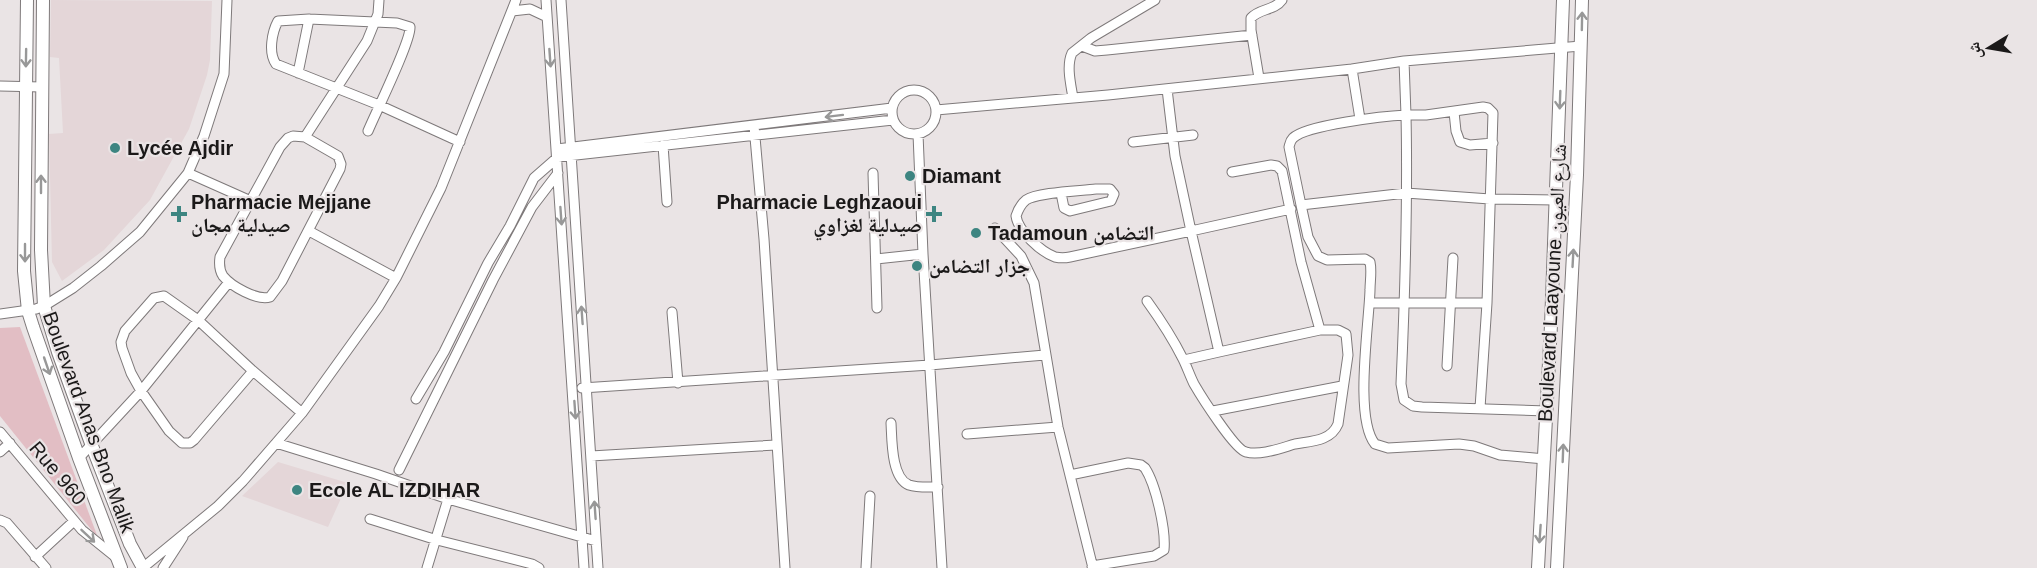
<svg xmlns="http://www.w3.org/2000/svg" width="2037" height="568" font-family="Helvetica,'Noto Naskh Arabic',sans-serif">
	<rect width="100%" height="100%" fill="#eae4e5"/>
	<!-- built -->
	<path fill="#e4d6d8" d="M51 0 212 1 210 60 207 75 189 129 150 200 104 250 62 281 52 262 49 134 63 133 59 58 50 57Z
		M278 462 348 483 328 527 242 496Z"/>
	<!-- green -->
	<path fill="#e2bec4" d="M20 327 98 538 0 416V328Z"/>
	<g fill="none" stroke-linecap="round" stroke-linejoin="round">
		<defs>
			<path id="minor" d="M546 0 584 568
				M561 0 598 568
				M512 11 530 9 547 17
				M1082 46 1095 51 1107 50 1252 35
				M1404 61 1406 115H1426L1483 107 1488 108 1493 113 1487 303 1480 408
				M1352 69 1360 119
				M298 73 309 19
				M1259 78 1251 30V18C1260 8 1274 11 1282 0
				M0 86 42 87
				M1167 89 1175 156 1191 231 1291 209
				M892 112a22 22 0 1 1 44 0a22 22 0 1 1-44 0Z
				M1073 98C1071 85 1066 66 1072 53L1091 38 1155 0
				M936 110 1108 95 1352 69 1404 61 1581 46
				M1454 112 1456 131 1460 142 1470 145 1493 143
				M754 126 764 239 785 568
				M368 131C376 112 411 41 410 27L397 23 309 19 278 21C272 32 268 53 276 64L379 105 460 142
				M918 134 923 254 942 568
				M293 136 305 137 338 156 341 164 340 169 282 281 270 297C257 301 231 286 223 276 219 270 219 264 220 257L280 147 288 138Z
				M305 137 367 41 378 14 379 0
				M1133 142 1193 135
				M663 145 667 202
				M557 149 892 108
				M188 173 251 201
				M873 173 877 308
				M1061 193 1064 208 1070 211 1111 201 1114 194 1110 189H1096C1081 191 1038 192 1026 200 1021 204 1018 210 1016 216 1018 231 1041 252 1055 257 1060 258 1065 258 1070 257L1191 231 1219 352 1184 360
				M1301 205 1308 237 1318 256 1327 260 1365 259 1370 262C1372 271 1370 281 1370 290 1369 325 1354 418 1375 444L1388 448 1459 444 1474 446 1500 455 1545 459
				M995 228 1021 256 1034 283 1058 427 1093 568
				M309 231 396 278
				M876 259 923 254
				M1147 301C1160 319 1173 339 1183 359 1187 367 1190 376 1194 384 1201 396 1235 450 1246 452 1260 456 1281 448 1295 444 1312 441 1331 441 1338 424L1348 355 1346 334 1338 330H1320L1301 262 1282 171 1277 166 1271 165 1232 172
				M1370 303H1487
				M672 312 678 383
				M0 314 36 309 44 306 73 288 101 266 140 232 188 173 204 136 224 74 227 0
				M1219 352 1320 330
				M1447 366 1453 258
				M253 371 194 440 190 443H182L169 431 141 391 131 373 122 348 121 342 125 331 154 298 164 296 198 320 253 371 302 413
				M582 388 930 365 1045 355
				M416 399 444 352 488 263 510 226 534 178 558 157 893 120
				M1213 411 1342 386
				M1547 411 1422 407 1413 406 1404 400 1401 384C1405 294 1408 205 1406 115 1385 116 1306 125 1293 138 1290 141 1290 143 1289 147L1301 205 1406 193 1490 199 1556 200
				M891 423C892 439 891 478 909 485 918 488 929 487 938 487
				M0 432 82 530 118 559
				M967 434 1058 427
				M276 443 376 474 448 499 596 541
				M0 452 10 443
				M591 456 776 445
				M79 458 141 391 229 282
				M399 470 493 280 532 207 558 173
				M1070 475 1128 463 1141 465 1145 468C1156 485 1166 530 1164 550L1154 556 1092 566
				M370 519 437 540 532 564 539 568
				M0 520 7 523 46 568
				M35 557 74 521
				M145 566 218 506 243 481 302 413 379 306 396 278 441 188 516 0
				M163 568 183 537
				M427 568 448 499
				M866 568 870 496"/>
			<path id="tertiary" d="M27 0 24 271 28 311 33 327 79 458 121 568
				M43 0 41 250 44 306 58 352 92 446 130 544 142 566
				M1538 568 1551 325 1563 0
				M1557 568 1577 175 1582 0"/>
		</defs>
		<!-- minor casing -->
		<use href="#minor" stroke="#7e797a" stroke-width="11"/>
		<!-- tertiary casing -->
		<use href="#tertiary" stroke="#7e797a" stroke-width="14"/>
		<!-- minor -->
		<use href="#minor" stroke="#fff" stroke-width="9"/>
		<!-- tertiary -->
		<use href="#tertiary" stroke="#fff" stroke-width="12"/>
	</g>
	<!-- one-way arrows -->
	<defs><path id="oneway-shaft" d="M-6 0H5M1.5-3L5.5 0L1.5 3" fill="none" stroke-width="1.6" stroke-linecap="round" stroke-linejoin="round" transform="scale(1.5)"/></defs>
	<g stroke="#989898">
		<use href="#oneway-shaft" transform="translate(1582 21) rotate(-89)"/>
		<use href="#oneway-shaft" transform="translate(26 58) rotate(91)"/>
		<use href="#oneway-shaft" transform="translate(550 58) rotate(86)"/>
		<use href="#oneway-shaft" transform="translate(1560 100) rotate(92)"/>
		<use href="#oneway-shaft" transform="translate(834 116) rotate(173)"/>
		<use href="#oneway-shaft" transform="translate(41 184) rotate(-90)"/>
		<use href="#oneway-shaft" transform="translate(561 216) rotate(86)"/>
		<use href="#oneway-shaft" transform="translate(25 253) rotate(90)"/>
		<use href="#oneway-shaft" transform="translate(1573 258) rotate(-87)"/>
		<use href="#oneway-shaft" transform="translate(582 315) rotate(-94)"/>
		<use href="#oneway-shaft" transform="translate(47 366) rotate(71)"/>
		<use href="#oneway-shaft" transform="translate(575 410) rotate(86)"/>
		<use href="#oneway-shaft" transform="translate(1563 453) rotate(-88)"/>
		<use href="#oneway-shaft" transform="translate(595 510) rotate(-94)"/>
		<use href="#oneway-shaft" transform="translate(1540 534) rotate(94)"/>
		<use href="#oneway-shaft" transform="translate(88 536) rotate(43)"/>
	</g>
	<!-- markers -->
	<g fill="#3d8581" stroke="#eae4e5" stroke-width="2">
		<circle cx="115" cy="148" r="6"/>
		<circle cx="910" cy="176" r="6"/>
		<path d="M176 205h6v6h6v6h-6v6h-6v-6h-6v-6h6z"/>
		<path d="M931 205h6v6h6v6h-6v6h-6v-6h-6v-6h6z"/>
		<circle cx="976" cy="233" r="6"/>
		<circle cx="917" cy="266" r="6"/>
		<circle cx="297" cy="490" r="6"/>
	</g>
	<g text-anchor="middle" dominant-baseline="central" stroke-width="4.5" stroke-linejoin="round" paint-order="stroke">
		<!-- poi labels -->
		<g font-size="20" font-weight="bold" fill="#1b1919" stroke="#eae4e5" text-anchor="start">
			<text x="127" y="148">Lycée Ajdir</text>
			<text x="922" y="176">Diamant</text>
			<text x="191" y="202">Pharmacie Mejjane<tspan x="191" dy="23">صيدلية مجان</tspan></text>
			<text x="922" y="202" text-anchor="end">Pharmacie Leghzaoui<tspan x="922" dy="23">صيدلية لغزاوي</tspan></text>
			<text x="988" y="233">Tadamoun التضامن</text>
			<text x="929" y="266">جزار التضامن</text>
			<text x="309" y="490">Ecole AL IZDIHAR</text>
		</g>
		<!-- street labels -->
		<g font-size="20" fill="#1b1919" stroke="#eae4e5">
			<text transform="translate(1552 283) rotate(-87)">Boulevard Laayoune شارع العيون</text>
			<text transform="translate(89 422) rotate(70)">Boulevard Anas Bno Malik</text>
			<text transform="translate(58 473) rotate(50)">Rue 960</text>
		</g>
	</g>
	<!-- north arrow -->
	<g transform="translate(1989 48) rotate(259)" stroke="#eae4e5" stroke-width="4.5" paint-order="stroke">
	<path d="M0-4.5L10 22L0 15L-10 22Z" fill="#1b1919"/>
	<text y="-9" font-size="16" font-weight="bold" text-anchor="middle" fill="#1b1919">ش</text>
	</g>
</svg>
